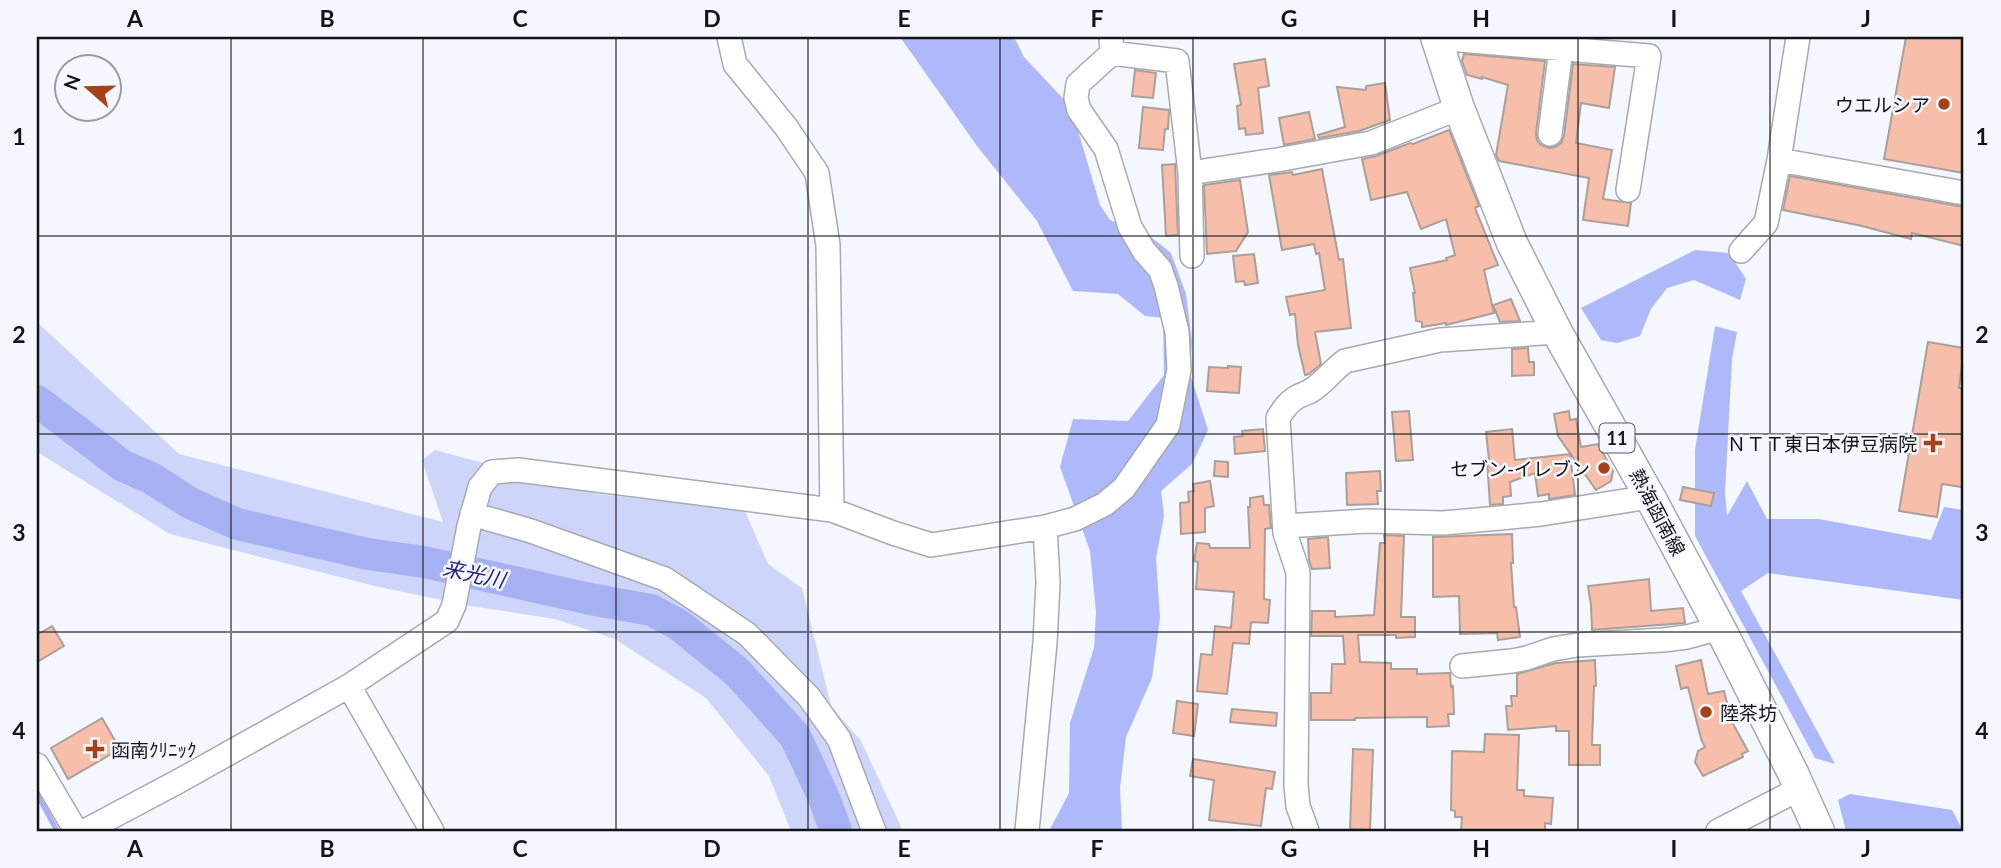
<svg xmlns="http://www.w3.org/2000/svg" width="2001" height="868" font-family="Lato,'Noto Sans JP',sans-serif">
	<rect width="100%" height="100%" fill="#f5f7ff"/>
	<!-- green -->
	<path fill="#ced5fa" d="M37 322 179 454 443 522 422 460 435 450 598 494 745 511 768 564 802 588 831 706 861 741 903 831H791L769 776 706 698 615 639 555 619 471 606 379 587 170 534 37 452Z"/>
	<!-- forest -->
	<path fill="#aeb9fc" d="M900 37H1014L1024 57 1071 107 1100 205 1110 220 1151 237 1171 253 1186 294 1192 341 1190 374 1208 430 1192 464 1161 491 1164 516 1156 558 1160 618 1152 678 1126 737 1120 788 1122 831H1049L1069 793 1070 723 1094 648 1096 612 1090 551 1060 467 1073 419 1128 421 1164 375 1163 318 1145 316 1118 294 1073 291 1037 221 977 146Z
		M1695 250 1729 253 1746 279 1740 300 1694 280 1667 288 1651 309 1640 336 1617 343 1601 340 1581 308Z
		M1715 326 1737 332 1732 359 1725 493 1727 516 1747 481 1767 519H1819L1931 540 1944 507 1964 510V600L1768 573 1741 591 1835 764 1815 758 1695 536V450Z
		M1850 794 1952 810 1963 831H1846L1838 800Z"/>
	<g fill="none" stroke-linecap="round" stroke-linejoin="round">
		<!-- stream -->
		<path stroke="#a6b1f3" stroke-width="5" d="M37 794 57 831"/>
		<!-- river -->
		<path stroke="#a6b1f3" stroke-width="32" d="M37 401 123 466 151 478 190 503 237 524 368 554 424 562 590 599 651 610 679 625 737 672 795 736 824 798 836 831"/>
	</g>
	<!-- building -->
	<path fill="#f7beaa" stroke="#aa9f9b" stroke-width="2" d="M1906 37H1964V173L1884 159Z
		M1464 54 1545 61 1536 133 1537 140 1541 145 1549 148 1555 147 1561 143 1564 136 1573 64 1615 67 1609 108 1581 103 1576 143 1612 150 1603 199 1631 203 1628 226 1583 220 1589 178 1499 161 1496 155 1508 85 1482 77V79L1467 75 1462 61Z
		M1265 59 1269 86 1258 88 1263 133 1246 135 1245 128 1239 129 1237 106 1241 105 1234 64Z
		M1135 70 1156 73 1153 98 1132 96Z
		M1385 83 1390 120 1359 131 1319 138 1318 135 1345 127 1337 87 1366 90V86Z
		M1143 107 1169 110 1168 129H1165L1163 150 1139 148Z
		M1309 112 1315 139 1284 145 1279 118Z
		M1449 130 1479 206 1475 208 1498 265 1484 270 1494 313 1446 325V323L1422 327V322L1416 321 1413 293H1415L1410 268 1447 260 1446 258 1455 255 1446 219 1421 229 1407 192 1371 200 1362 159 1376 156 1410 143 1413 144Z
		M1175 164 1178 235 1166 236 1162 165Z
		M1322 169 1339 260 1343 259 1351 328 1315 332 1321 364 1309 374 1305 375 1298 345 1295 314 1290 315 1286 297 1325 290 1319 253 1316 254 1314 244 1282 250 1269 175 1292 172 1293 175Z
		M1790 176 1964 207V246L1912 233 1911 239 1862 226 1783 210Z
		M1240 180 1248 232 1236 251 1207 254 1204 185Z
		M1254 254 1258 283 1245 285 1244 281 1236 282 1233 256Z
		M1511 299 1520 321 1500 322 1493 305Z
		M1928 342 1964 348 1959 388H1964V472L1962 487 1942 484 1937 517 1899 511Z
		M1528 348 1529 362H1534V375L1512 376V349Z
		M1228 366 1241 367 1239 393 1207 391 1209 367 1228 368Z
		M1409 411 1413 460 1396 461 1392 412Z
		M1569 411 1570 420 1576 419 1581 447 1598 444 1613 471 1611 481 1596 490 1558 436 1554 414Z
		M1263 429 1265 451 1235 454 1234 437 1243 436 1242 431Z
		M1512 429 1515 460 1570 454 1575 495 1549 499V494L1538 496 1535 473 1510 482 1511 496 1503 497V504L1490 505 1487 460H1489L1486 432Z
		M1215 461 1228 462V477L1214 476Z
		M1380 471 1381 491H1377L1378 504 1347 505 1346 473Z
		M1210 481 1214 506 1205 508V532L1181 534 1180 503 1189 502 1188 492 1194 491 1193 484Z
		M1683 487 1714 493 1711 506 1680 500Z
		M1263 496 1264 505H1269L1271 528 1265 529 1264 599 1270 600 1268 623 1251 622 1249 644 1233 643 1227 694 1197 691 1201 654 1212 655 1215 626 1231 628 1234 592 1196 589 1198 562 1194 561 1197 543 1209 544 1210 548H1250L1248 507H1250V498Z
		M1512 534 1513 563H1511L1514 607H1516L1520 637 1498 640 1497 633 1460 634 1459 596 1433 597V537Z
		M1384 535 1404 536 1401 617H1415V637L1396 638V635H1358L1360 662 1391 663V669H1417V674L1450 673 1451 687 1453 686 1454 714H1448L1449 726 1427 727V717L1355 718V720H1311V693H1331L1332 664H1345L1343 636H1311L1312 611H1335V617L1374 615 1380 543H1385Z
		M1328 537 1330 568 1312 569 1309 560 1308 539Z
		M1649 579 1651 611 1683 608 1685 623 1592 630 1591 605 1588 586Z
		M52 626 64 646 37 662V635Z
		M1595 660 1596 686H1594L1592 745H1600V765H1569V731H1556V726L1508 730 1506 706H1512L1511 696H1517V674L1556 663Z
		M1701 660 1708 694 1724 691 1732 722 1748 751 1742 754 1743 757 1703 776 1695 762 1698 751 1705 747 1701 739 1688 687 1681 689 1676 666Z
		M1177 701 1198 704 1194 736 1173 733Z
		M1232 709 1277 713 1276 726 1230 722Z
		M102 718 120 749 68 779 51 748Z
		M1485 734 1519 735 1517 790H1524V796L1553 798 1551 824 1545 823V831H1461L1462 817H1455V811L1451 810 1452 751 1484 752Z
		M1353 749 1373 750 1370 830 1350 829Z
		M1193 759 1275 772 1272 789 1266 788 1261 826 1209 820 1214 780 1190 776Z"/>
	<g fill="none" stroke-linecap="round" stroke-linejoin="round">
		<defs>
			<path id="minor" d="M729 37 735 64 786 127 817 173 828 245 832 510
				M1436 38 1649 56 1628 190
				M1112 53 1177 61 1190 173 1192 256
				M1550 134 1561 49
				M1779 160 1964 193
				M1190 173 1277 160 1371 143 1459 108
				M1741 251 1766 223 1779 160 1798 37
				M472 514 531 531 665 579 747 634 809 697 839 739 874 831
				M1285 526 1367 521 1443 523 1500 518 1541 514 1650 497
				M1462 666 1512 661 1527 658 1553 649 1577 645 1663 640 1687 637 1720 628
				M349 686 432 831
				M37 765 76 831
				M85 831 179 781 349 686 447 621 454 605 469 526 480 487 492 472 518 470 832 510 893 533 931 545 1045 527 1075 519 1105 504 1124 488 1168 425 1179 370 1177 332 1166 286 1160 269 1144 251 1130 227 1106 149 1079 110 1076 98 1078 84 1112 53 1111 37
				M1027 831 1045 643 1048 582 1045 527
				M1307 831 1298 806 1296 785 1298 572 1285 533 1278 418C1283 410 1288 402 1297 397 1304 393 1310 393 1316 387 1327 379 1334 369 1345 361L1440 340 1557 332
				M1718 831 1799 789"/>
			<path id="major" d="M1436 37 1459 108 1512 243 1557 332 1650 497 1720 628 1793 773 1819 831"/>
		</defs>
		<!-- minor casing -->
		<use href="#minor" stroke="#a7a9b3" stroke-width="26"/>
		<!-- major casing -->
		<use href="#major" stroke="#a7a9b3" stroke-width="33"/>
		<!-- minor -->
		<use href="#minor" stroke="#fff" stroke-width="23"/>
		<!-- major -->
		<use href="#major" stroke="#fff" stroke-width="30"/>
	</g>
	<!-- grid -->
	<path fill="none" stroke="#131418" stroke-width="2" stroke-opacity="0.55" d="M231 37V831M423 37V831M616 37V831M808 37V831M1000 37V831M1193 37V831M1385 37V831M1578 37V831M1770 37V831M37 236H1964M37 434H1964M37 632H1964"/>
	<!-- markers -->
	<g fill="#a74118" stroke="#f5f7ff" stroke-width="2.5">
		<circle cx="1944" cy="104" r="7"/>
		<path d="M1929.5 432.5h7v7h7v7h-7v7h-7v-7h-7v-7h7z"/>
		<circle cx="1604" cy="468" r="7"/>
		<circle cx="1706" cy="712" r="7"/>
		<path d="M91.5 738.5h7v7h7v7h-7v7h-7v-7h-7v-7h7z"/>
	</g>
	<g text-anchor="middle" dominant-baseline="central" stroke-width="5" stroke-linejoin="round" paint-order="stroke">
		<!-- shield labels -->
		<rect fill="#f5f7ff" stroke="#57585d" stroke-width="2" x="1599.5" y="423.5" width="35" height="29" rx="5"/>
		<g font-size="18" font-weight="bold" fill="#131418">
			<text x="1617" y="438">11</text>
		</g>
		<!-- poi labels -->
		<g font-size="19" fill="#131418" stroke="#f5f7ff" text-anchor="end">
			<text x="1930" y="104">ウエルシア</text>
			<text x="1917" y="443">ＮＴＴ東日本伊豆病院</text>
			<text x="1590" y="468">セブン-イレブン</text>
			<text x="1720" y="712" text-anchor="start">陸茶坊</text>
			<text x="111" y="749" text-anchor="start">函南ｸﾘﾆｯｸ</text>
		</g>
		<!-- street labels -->
		<g font-size="19" fill="#131418" stroke="#f5f7ff">
			<text transform="translate(1658 512) rotate(62)">熱海函南線</text>
		</g>
		<!-- water labels -->
		<g font-size="21" font-style="italic" fill="#27227f" stroke="#f5f7ff">
			<text transform="translate(474 573) rotate(12)">来光川</text>
		</g>
	</g>
	<!-- border -->
	<rect width="2001" height="868" fill="none" stroke="#f5f7ff" stroke-width="77"/>
	<!-- north arrow -->
	<g transform="translate(88 88) rotate(290)"><circle r="33" fill="#f5f7ff" stroke="#9b9ca3" stroke-width="2"/>
	<path d="M0-5L12 26L0 18L-12 26Z" fill="#a74118"/>
	<text y="-10" font-size="19" font-weight="bold" text-anchor="middle" fill="#131418">N</text>
	</g>
	<rect x="38" y="38" width="1924" height="792" fill="none" stroke="#131418" stroke-width="2.5"/>
	<g font-size="23" text-anchor="middle" font-weight="bold" fill="#131418">
		<text x="135" y="27">A</text>
		<text x="327" y="27">B</text>
		<text x="520" y="27">C</text>
		<text x="712" y="27">D</text>
		<text x="904" y="27">E</text>
		<text x="1097" y="27">F</text>
		<text x="1289" y="27">G</text>
		<text x="1481" y="27">H</text>
		<text x="1674" y="27">I</text>
		<text x="1866" y="27">J</text>
		<text x="19" y="145">1</text>
		<text x="1982" y="145">1</text>
		<text x="19" y="343">2</text>
		<text x="1982" y="343">2</text>
		<text x="19" y="541">3</text>
		<text x="1982" y="541">3</text>
		<text x="19" y="739">4</text>
		<text x="1982" y="739">4</text>
		<text x="135" y="857">A</text>
		<text x="327" y="857">B</text>
		<text x="520" y="857">C</text>
		<text x="712" y="857">D</text>
		<text x="904" y="857">E</text>
		<text x="1097" y="857">F</text>
		<text x="1289" y="857">G</text>
		<text x="1481" y="857">H</text>
		<text x="1674" y="857">I</text>
		<text x="1866" y="857">J</text>
	</g>
</svg>
